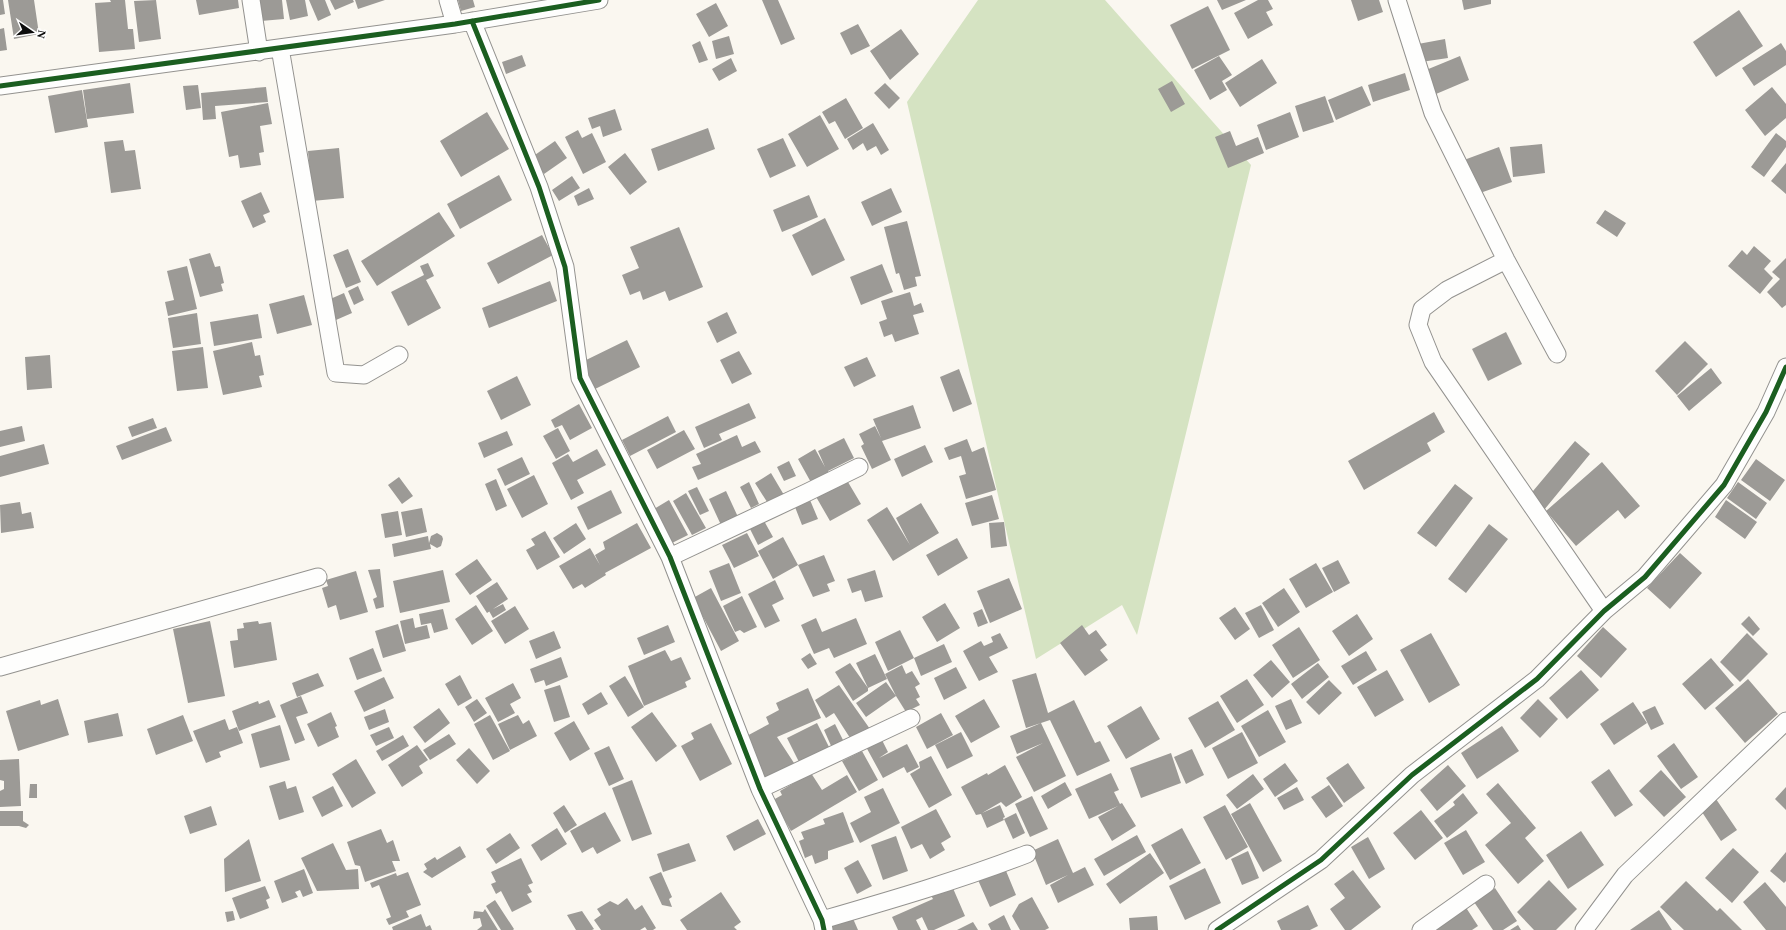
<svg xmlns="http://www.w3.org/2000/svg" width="1786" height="930" font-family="'Times New Roman',serif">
	<rect width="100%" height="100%" fill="#faf7f0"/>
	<!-- forest -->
	<path fill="#d5e3c2" d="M978 0H1105L1251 165 1137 635 1122 605 1036 659 907 102Z"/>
	<!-- building -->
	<path fill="#9c9a96" d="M0 0H3L5 14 0 15Z
		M8 0H34L39 34 14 39Z
		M110 0H125L128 29H133L135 49 99 52 95 3 111 2Z
		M156 0 161 39 139 42 134 1Z
		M196 0H238L239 8 199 15Z
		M258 0H282L284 19 261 21Z
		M286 0H305L308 16 290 20Z
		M309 0H325L331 15 318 21Z
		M330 0H353L354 2 335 10Z
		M355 0H385L358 9Z
		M458 0H473L475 7 461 11Z
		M762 0H778L795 39 781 45Z
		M1217 0H1246L1222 10Z
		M1258 0H1268L1273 9 1266 12 1273 25 1248 39 1234 13Z
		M1351 0H1379L1383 12 1358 21Z
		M1462 0H1491V4L1464 10Z
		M716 3 728 26 709 37 696 14Z
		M1208 6 1230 50 1192 69 1170 25Z
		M1739 10 1763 46 1716 77 1693 42Z
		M858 24 870 46 851 55 840 33Z
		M4 28 7 50 0 51V29Z
		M901 29 919 54 890 80 870 51Z
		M729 36 734 54 716 59 712 41Z
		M1445 39 1448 58 1421 62 1418 44Z
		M700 41 708 60 699 63 692 45Z
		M1781 43 1786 51V65L1754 86 1742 68Z
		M522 55 526 66 506 74 502 62Z
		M1219 56 1232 75 1222 81 1227 90 1210 100 1194 70Z
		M1460 56 1469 80 1436 94 1426 70Z
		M731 58 737 71 719 81 712 69Z
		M1262 59 1277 83 1240 107 1225 83Z
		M1405 73 1410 90 1373 102 1368 85Z
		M1172 81 1185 104 1171 112 1158 89Z
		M130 83 134 113 87 119 83 90Z
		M885 83 900 98 889 109 874 93Z
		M198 85 201 108 186 110 183 86Z
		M1362 86 1371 105 1336 120 1328 100Z
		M266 87 268 102 215 106 216 119 203 120 201 93Z
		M1772 87 1786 104V118L1765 136 1745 110Z
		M82 90 88 127 55 133 48 96Z
		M1325 96 1334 122 1303 132 1295 106Z
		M846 98 863 128 845 139 835 121 829 124 822 112Z
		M268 103 272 124 260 126 264 152 259 153 261 165 240 168 238 155 229 157 221 112Z
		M615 109 622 130 603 137 600 126 592 129 588 118Z
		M487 112 509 149 461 177 440 141Z
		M1290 112 1299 137 1266 150 1257 125Z
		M820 115 839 149 807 167 788 134Z
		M873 123 889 150 881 155 876 146 867 151 863 143 853 150 847 139Z
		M708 128 715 149 658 171 651 149Z
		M578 130 582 138 592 133 606 162 583 174 565 137Z
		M1230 131 1236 146 1258 137 1264 153 1228 168 1215 137Z
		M1776 133 1786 141V147L1764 177 1751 167Z
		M783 138 796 166 770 178 757 149Z
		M123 140 125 151 135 150 141 189 111 193 104 142Z
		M555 141 567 158 544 174 532 157Z
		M1542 144 1545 173 1513 177 1510 147Z
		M1499 147 1512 182 1477 194 1464 160Z
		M339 148 344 198 312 201 308 151Z
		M625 153 647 182 630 195 608 167Z
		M1786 163V194L1771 181Z
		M499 175 512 200 460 229 447 204Z
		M572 176 580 188 559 201 552 190Z
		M589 188 594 199 578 206 574 196Z
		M891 188 902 212 872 226 861 202Z
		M261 192 270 212 263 215 266 222 253 228 241 201Z
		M809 195 818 217 782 232 773 210Z
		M1605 210 1626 223 1617 237 1596 223Z
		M439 212 455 236 377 286 361 261Z
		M825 218 845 260 812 276 792 235Z
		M907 221 921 276 915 277 917 286 904 290 899 273 896 274 884 227Z
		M679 227 703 287 669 301 665 291 643 300 640 291 630 295 622 275 639 268 630 247Z
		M542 235 553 255 498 284 487 263Z
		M1754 246 1771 261 1764 269 1773 278 1760 294 1728 266 1742 250 1747 255Z
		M348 249 361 282 346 288 333 255Z
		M210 253 215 267 220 266 224 283 221 284 223 291 200 297 189 259Z
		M1786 258V305L1782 308 1767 292 1780 279 1772 272Z
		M428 263 434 276 426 280 441 308 408 326 391 292 424 275 420 266Z
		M882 264 893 292 861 305 850 277Z
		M187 266 197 309 168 316 165 302 174 300 167 271Z
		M550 281 557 301 489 328 482 308Z
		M358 286 364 300 354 305 348 291Z
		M910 292 914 306 921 303 924 312 913 315 919 334 895 342 892 334 884 337 879 322 887 319 881 301Z
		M344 293 352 313 336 320 328 300Z
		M304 295 312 325 277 334 269 304Z
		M727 312 737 333 717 343 707 322Z
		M197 313 201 344 173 348 168 318Z
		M258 314 262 338 214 346 210 322Z
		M1506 332 1522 364 1488 381 1472 349Z
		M627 340 640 367 595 389 582 362Z
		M1685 341 1708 364 1677 395 1655 371Z
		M252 342 255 356 260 355 264 375 259 376 262 387 223 395 213 351Z
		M203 347 208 388 177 391 172 351Z
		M739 351 752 374 732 384 720 360Z
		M50 355 52 388 27 390 25 357Z
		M867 357 876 376 854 387 844 367Z
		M1711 368 1722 383 1689 411 1677 396Z
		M959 369 972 404 953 412 940 377Z
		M517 376 531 405 501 420 487 391Z
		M749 403 756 418 719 434 722 440 704 448 695 427Z
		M579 404 592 428 570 440 562 425 555 428 551 420Z
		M913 405 921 428 882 441 891 460 872 469 861 446 864 444 859 434 875 426 881 438 873 419Z
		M1434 412 1445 432 1427 443 1431 451 1364 490 1348 461Z
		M668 416 676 432 630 456 622 440Z
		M153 418 157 428 132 437 128 427Z
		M22 426 25 441 0 447V431Z
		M166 427 172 441 122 460 116 446Z
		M558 428 570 451 556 459 543 436Z
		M684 430 695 449 657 469 647 450Z
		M507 431 513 445 484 458 478 443Z
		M737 435 742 447 755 441 761 452 698 480 692 467 701 464 696 454Z
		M844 438 854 458 828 471 830 476 813 486 798 459 815 449 825 467 818 451Z
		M967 439 972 452 984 447 996 490 966 499 959 476 966 474 961 456 949 460 944 448Z
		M1575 441 1590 454 1544 510 1528 497Z
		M44 444 49 464 0 477V456Z
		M925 445 933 462 902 477 894 459Z
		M597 449 606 465 577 480 584 493 571 500 552 463 568 454 573 462Z
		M522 457 530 474 505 486 497 469Z
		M1756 459 1785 480 1770 501 1741 480Z
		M789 461 796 476 784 481 777 467Z
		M1602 462 1640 506 1625 519 1618 510 1576 546 1546 511Z
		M771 473 784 495 769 505 755 483Z
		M534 475 548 504 522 518 507 489Z
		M399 477 413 496 402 504 388 485Z
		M845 477 861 504 830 521 815 495Z
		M496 479 507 506 496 511 485 484Z
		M749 482 759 504 751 508 740 487Z
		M1738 482 1767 503 1756 519 1727 498Z
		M1455 484 1473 498 1436 547 1417 533Z
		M697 487 709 511 700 515 688 491Z
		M611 490 622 513 588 530 577 507Z
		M726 491 738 517 721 525 709 499Z
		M686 493 706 528 692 535 673 501Z
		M992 495 999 519 972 526 965 503Z
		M669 500 688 535 672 543 654 509Z
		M810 500 818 519 802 525 795 507Z
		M1726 500 1757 522 1745 539 1715 517Z
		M20 502 22 514 31 512 34 528 1 533 0 505Z
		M921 503 939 533 893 561 867 520 887 507 910 545 896 518Z
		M422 508 427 532 406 537 401 512Z
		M398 511 402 535 385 538 381 514Z
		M763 519 773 537 758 545 749 527Z
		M1004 522 1007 546 991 548 989 523Z
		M576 523 586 539 564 554 553 538Z
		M637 523 651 548 605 573 606 575 585 588 582 584 573 589 559 566 590 548 600 565 595 555 605 549 603 542Z
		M1489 524 1508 539 1466 593 1448 579Z
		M545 531 560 557 537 570 526 550 535 545 531 539Z
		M437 533 442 536 443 539 441 546 437 548 430 544 431 549 394 557 392 544 428 536 429 543 431 536Z
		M747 533 759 556 734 568 722 545Z
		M783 537 798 565 773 579 758 551Z
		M957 538 968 558 938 576 926 555Z
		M1680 553 1702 573 1670 609 1647 588Z
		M824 555 835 581 827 584 830 591 813 597 798 565Z
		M477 559 492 580 470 595 455 574Z
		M1338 560 1350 583 1334 592 1322 568Z
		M729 563 741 593 721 601 709 571Z
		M1316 563 1333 592 1306 608 1289 579Z
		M380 569 384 607 376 609 373 599 377 597 368 570Z
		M443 570 450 602 400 613 393 581Z
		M875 570 883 597 865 602 861 590 852 593 847 579Z
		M356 571 368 612 340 620 336 605 328 608 322 588 328 586 326 580Z
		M1009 578 1022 609 990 623 977 591Z
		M775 580 784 599 772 605 780 621 765 628 748 594Z
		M497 582 508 599 487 613 476 596Z
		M711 588 739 641 721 651 693 598Z
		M1284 588 1300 612 1278 627 1262 603Z
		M742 596 757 627 744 633 740 630 735 632 723 606Z
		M945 603 960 628 937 642 922 617Z
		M503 604 506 610 493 618 489 611Z
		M476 605 493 631 472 645 455 619Z
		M1261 605 1274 630 1259 638 1245 613Z
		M515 606 529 629 505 644 491 621Z
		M1235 607 1250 629 1235 640 1219 618Z
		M443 609 448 629 434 633 431 623 421 625 419 614Z
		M982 609 988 623 978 627 973 613Z
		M1357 614 1373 639 1349 656 1332 631Z
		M1749 616 1760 629 1753 636 1741 624Z
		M413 618 415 628 427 625 430 638 405 644 400 621Z
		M816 618 822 632 856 618 867 644 834 658 829 648 814 654 801 625Z
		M210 621 225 696 188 703 173 629Z
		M258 621 259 624 271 622 277 660 234 668 230 641 238 640 237 629 244 628 243 623Z
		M398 624 406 651 383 658 375 631Z
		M668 625 675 642 644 655 637 638Z
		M1082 625 1089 635 1096 630 1107 645 1100 650 1108 660 1085 676 1060 643Z
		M1299 627 1320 660 1293 678 1272 645Z
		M1603 627 1627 649 1601 678 1577 656Z
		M900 630 914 658 888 671 875 642Z
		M554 631 561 648 536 659 529 641Z
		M1000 633 1008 648 989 657 998 672 979 681 963 651 981 641 984 646 993 642 991 637Z
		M1431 633 1460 685 1429 703 1400 650Z
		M1747 633 1768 654 1740 682 1720 662Z
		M944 644 952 662 921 676 914 658Z
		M373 648 382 671 357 680 349 658Z
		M665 650 671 661 681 657 691 679 685 682 687 687 644 706 628 666Z
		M1366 651 1377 670 1353 685 1341 666Z
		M810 653 817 664 808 669 801 659Z
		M875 654 887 679 868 688 856 663Z
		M561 657 568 677 546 686 544 680 535 683 530 669Z
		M1711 658 1734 685 1705 710 1682 684Z
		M1271 660 1290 682 1272 698 1253 675Z
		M850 663 868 688V691L853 701 835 672Z
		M1318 663 1329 677 1302 699 1291 684Z
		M902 665 906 674 912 671 920 684 915 687 920 697 916 699 920 705 906 712 896 696 866 717 856 703 886 682 896 696 885 674Z
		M956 667 967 688 944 700 934 678Z
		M1387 670 1404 700 1375 717 1357 687Z
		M1581 670 1599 690 1567 719 1549 698Z
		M318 673 324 686 297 697 292 683Z
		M1036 673 1048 713 1074 700 1095 743 1100 741 1110 761 1077 776 1050 720 1041 723 1066 776 1034 792 1016 757 1043 743 1017 754 1010 736 1041 723 1026 728 1012 680Z
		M460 675 472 698 458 706 445 684Z
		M625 676 644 707 628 717 609 686Z
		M384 677 394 698 364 712 354 691Z
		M1247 679 1264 705 1237 723 1220 696Z
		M1748 679 1778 714 1745 743 1715 708Z
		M1329 680 1342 693 1319 715 1306 702Z
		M513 683 521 698 510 704 515 713 498 722 485 698Z
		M560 685 570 717 554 722 544 690Z
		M839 685 870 729 852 741 834 713 826 718 815 700Z
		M808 688 821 718 777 737 794 763 766 779 743 738 769 724 766 717 779 710 776 703Z
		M601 692 608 704 588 715 582 704Z
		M301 696 308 713 296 717 305 740 295 744 280 705Z
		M58 699 69 735 18 751 6 711 40 700 41 705Z
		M477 699 487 713 474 722 465 707Z
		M984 699 1000 727 971 743 955 716Z
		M1291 699 1302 723 1286 730 1275 706Z
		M1538 699 1558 719 1540 738 1520 718Z
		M269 700 276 717 239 731 232 711 258 701 259 704Z
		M1218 701 1235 730 1205 748 1188 718Z
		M1633 702 1647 723 1614 745 1600 724Z
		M1141 706 1160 739 1126 759 1107 726Z
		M1655 706 1664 724 1651 730 1642 712Z
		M439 708 450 723 425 743 413 727Z
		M385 709 389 722 369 730 364 717Z
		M1268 710 1286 742 1259 757 1241 726Z
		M331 712 337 726 335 727 339 737 318 747 307 724Z
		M652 712 677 746 656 762 631 727Z
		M118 713 123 736 88 743 84 721Z
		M941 713 953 735 927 749 916 727Z
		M183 715 193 741 156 755 147 729Z
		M490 715 510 751 493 760 474 724Z
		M518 715 523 724 529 720 537 736 510 750 498 724Z
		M225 719 229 730 237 727 243 743 219 752 221 757 206 763 193 731Z
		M574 721 590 749 570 761 554 733Z
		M711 723 732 764 700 781 681 746 694 739 691 733Z
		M817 723 830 749 800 764 787 738Z
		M835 724 844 742 832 748 824 730Z
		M280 725 290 760 260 768 251 734Z
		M1502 726 1519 751 1477 779 1461 753Z
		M389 727 394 738 376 746 370 735Z
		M961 732 973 756 947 769 935 745Z
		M1242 732 1258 763 1228 779 1212 748Z
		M449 734 456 744 430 760 423 750Z
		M403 735 409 746 382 761 376 751Z
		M881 738 888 752 879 758 907 744 919 767 907 773 904 767 883 778 865 745Z
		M1674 743 1698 777 1681 789 1657 756Z
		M417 745 428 760 419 766 423 773 402 787 388 765Z
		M609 746 624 779 609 786 594 753Z
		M469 748 490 771 477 784 456 760Z
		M1192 749 1204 775 1186 784 1174 757Z
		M862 751 878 780 859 791 842 761Z
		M1171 753 1181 783 1141 798 1130 768Z
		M931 756 952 795 929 808 910 774 920 768 919 762Z
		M19 759 21 806 0 807V791L4 789V781L0 780V760Z
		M356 759 376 793 352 808 332 774Z
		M1285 763 1298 781 1275 797 1263 779Z
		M1348 763 1365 788 1344 803 1326 778Z
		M1005 765 1022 797 1006 807 1001 802 982 813 1000 805 1005 817 1003 818 1004 820 987 828 981 814 976 815 961 787 987 773 988 775Z
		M1448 765 1466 786 1437 811 1420 790Z
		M1609 769 1633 805 1615 817 1591 782Z
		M1661 770 1686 797 1664 817 1639 791Z
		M811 773 822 790 847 775 857 792 791 831 773 800 782 795 780 791Z
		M1111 773 1119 790 1114 792 1120 804 1122 803 1136 826 1112 841 1098 817 1118 806 1089 819 1075 789Z
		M1253 774 1264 789 1237 809 1226 795Z
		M632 780 652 834 632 841 612 788Z
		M285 781 287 789 296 786 304 812 279 820 269 786Z
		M1065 782 1072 795 1048 809 1041 796Z
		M1498 783 1536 828 1525 838 1544 861 1518 884 1485 845 1511 823 1486 794Z
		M30 784H37V798H29Z
		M1329 785 1343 806 1326 818 1311 797Z
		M333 786 343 806 322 817 312 797Z
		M1297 787 1304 800 1284 810 1277 798Z
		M1786 787V810L1775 799Z
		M883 788 900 823 860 843 850 823 871 812 864 797Z
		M1463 793 1478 813 1447 838 1434 821 1455 805 1453 802Z
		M1032 796 1048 829 1030 837 1015 804Z
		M1716 799 1737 830 1721 841 1700 809Z
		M1250 803 1282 861 1263 872 1231 814Z
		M564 805 577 825 565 833 553 813Z
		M1225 805 1248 847 1226 860 1203 817Z
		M211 806 217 825 190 834 184 816Z
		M936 809 951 837 941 843 945 850 930 859 922 844 911 849 901 827Z
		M1421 810 1443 838 1415 860 1393 833Z
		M0 811H23V821L29 825 26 828 19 826H0Z
		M605 812 621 841 597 854 593 847 582 853 570 831Z
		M843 812 854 842 828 851V859L815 864 812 855 805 858 799 841 804 839 801 832 825 824 823 819Z
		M1016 813 1025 833 1013 839 1004 819Z
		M758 819 766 834 734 851 726 836Z
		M557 828 567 844 541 861 531 845Z
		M1182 828 1201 863 1170 880 1151 845Z
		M381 829 387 843 393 840 400 861H392L396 871 365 882 360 866 355 865 347 842Z
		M1466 830 1485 862 1463 875 1444 843Z
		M1581 831 1604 865 1568 889 1546 855Z
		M510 833 520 848 496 864 486 849Z
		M1137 835 1146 852 1104 876 1094 859Z
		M896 836 908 871 883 880 871 845Z
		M1368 837 1385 869 1369 879 1351 847Z
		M249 839 261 881 225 892 224 859Z
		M1058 839 1073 873 1085 867 1094 885 1058 903 1050 885 1068 875 1046 885 1032 851Z
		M333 843 346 870 358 869 359 889 317 891 301 858Z
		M689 843 696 861 663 872 657 854Z
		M460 846 466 857 432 878 423 872 427 869 424 864 435 857 437 860Z
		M1733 848 1759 872 1732 903 1705 878Z
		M1248 851 1259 878 1242 885 1231 859Z
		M1786 852V881L1784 883 1770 871Z
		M1150 853 1164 873 1120 904 1106 884Z
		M521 858 533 883 528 885 532 892 527 894 532 902 512 912 501 891 496 894 491 884 496 882 491 872Z
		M858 860 872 886 857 894 844 868Z
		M1004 866 1016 895 990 907 978 880Z
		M1205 868 1221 903 1185 920 1169 886Z
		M304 869 313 893 303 897 300 890 295 892 298 897 282 903 274 881Z
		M1353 870 1381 907 1351 930H1345L1330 909 1345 898 1334 884Z
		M408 872 421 905 406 911 409 917 389 925 386 919 391 917 379 885 372 888 370 883 396 873 397 876Z
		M661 872 672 897 669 899 672 907 662 905 649 877Z
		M1549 880 1577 909 1556 930H1534L1517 912Z
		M1686 881 1717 911 1720 908 1742 930H1684L1660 907Z
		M1765 882 1786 907V930H1766L1743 902Z
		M265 886 270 898 266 900 269 908 240 919 232 898Z
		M952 886 965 916 934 930H928L922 917 916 920 921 930H898L892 917 933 899 928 890Z
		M1495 888 1517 921 1503 930H1493L1474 902Z
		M721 892 741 922 734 927 737 930H687L680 920Z
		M1032 897 1049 928 1045 930H1020L1012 916 1019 904Z
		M627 898 635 910 642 905 656 928 653 930H647L645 927 640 930H601L594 920 601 915 597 909 610 901 618 905Z
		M495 900 514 929 513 930H501L486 906Z
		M1463 903 1478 926 1472 930H1435Z
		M1308 905 1318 926 1310 930H1281L1277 921Z
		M485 909 498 930H477L482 926 480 918 473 919 474 911 483 912Z
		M1659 910 1672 930H1630Z
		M233 911 235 920 227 922 225 912Z
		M582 911 594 929 592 930H576L567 915Z
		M421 914 426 927 430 925 432 930H393L392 927Z
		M851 914 858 930H829L826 925Z
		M1004 915 1011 930H991L988 924Z
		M1157 916 1158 930H1130L1129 918Z
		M973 922 978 930H957Z
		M1518 925 1521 930H1510Z"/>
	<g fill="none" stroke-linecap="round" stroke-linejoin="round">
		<defs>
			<path id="street" d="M251 0 259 52
				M448 0 455 24
				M1397 0 1433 113 1506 260 1557 354
				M472 21 539 187 565 267 580 378 670 557 760 789 822 920 824 930
				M280 48 336 373 364 375 399 355
				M0 86 455 24 599 0
				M1506 260 1447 290 1422 309 1418 325 1433 362 1604 611
				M670 557 808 492 859 467
				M0 667 318 577
				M760 789 911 718
				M822 920C891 900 960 880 1027 854
				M1217 930 1321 860 1412 775 1537 679 1604 611 1645 577 1724 485 1766 412 1786 367
				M1421 930 1486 884
				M1584 930 1625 875 1786 721"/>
		</defs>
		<!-- street casing -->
		<use href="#street" stroke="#93928f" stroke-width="19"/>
		<!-- street -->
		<use href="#street" stroke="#fefefd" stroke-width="17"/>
		<defs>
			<path id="cycleway" d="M472 21 539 187 565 267 580 378 670 557 760 789 822 920 824 930
				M0 86 455 24 599 0
				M1217 930 1321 860 1412 775 1537 679 1604 611 1645 577 1724 485 1766 412 1786 367"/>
		</defs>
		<!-- cycleway casing -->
		<use href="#cycleway" stroke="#fff" stroke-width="8"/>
		<!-- cycleway -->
		<use href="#cycleway" stroke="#1b5e20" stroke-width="5"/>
	</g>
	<!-- north arrow -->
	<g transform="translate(32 32) rotate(103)" stroke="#ffffff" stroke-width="3" paint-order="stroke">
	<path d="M0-3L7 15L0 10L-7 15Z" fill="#0c0c0c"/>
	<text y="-6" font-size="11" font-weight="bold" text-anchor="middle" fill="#0c0c0c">N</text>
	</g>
</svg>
